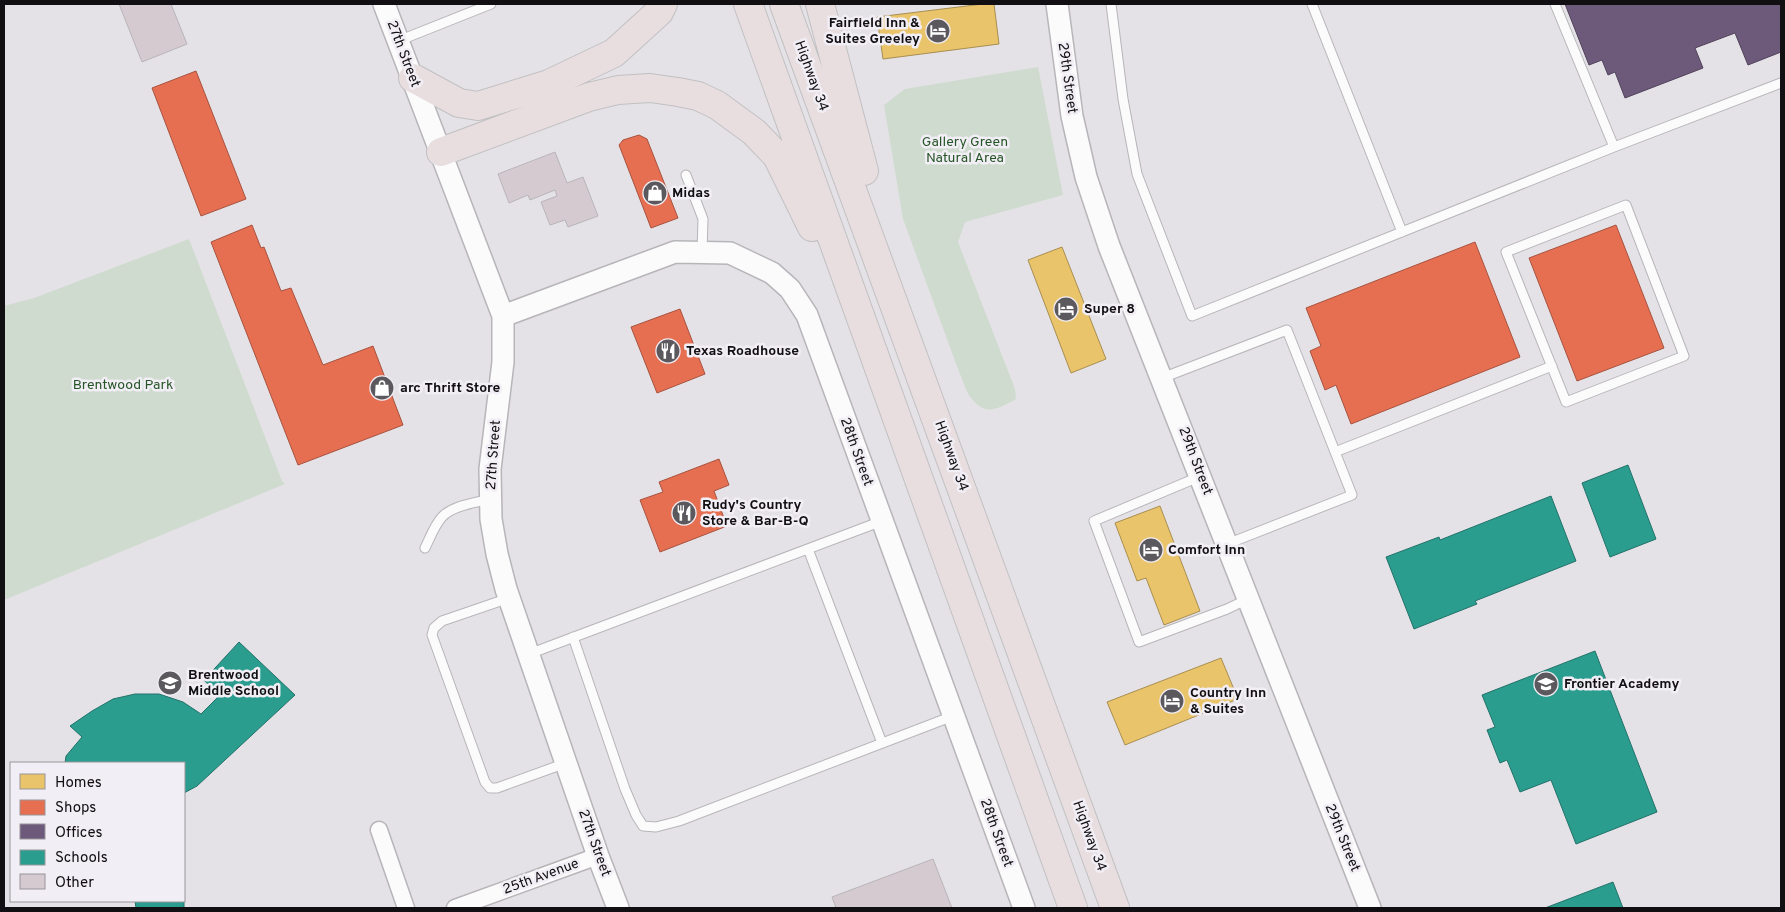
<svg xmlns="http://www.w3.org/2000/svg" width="1785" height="912" font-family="Overpass,sans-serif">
	<rect width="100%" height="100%" fill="#e5e2e7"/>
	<!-- green -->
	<path fill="#cedbce" d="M1038 67 1063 195 965 222 958 242 1015 389 1016 399C994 411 983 417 967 392L955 361 903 219 884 105 905 89Z
		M189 239 282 481 285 484 4 600V306L34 298Z"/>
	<!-- homes -->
	<path fill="#e9c46a" stroke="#a88e50" d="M983 4H994L999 44 883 59 877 17Z
		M1062 247 1106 359 1071 373 1028 260Z
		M1160 506 1200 611 1164 625 1146 578 1137 581 1115 523Z
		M1221 658 1238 699 1125 745 1107 702Z"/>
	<!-- shops -->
	<path fill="#e76f51" stroke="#a7523e" d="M196 71 246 199 201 216 152 88Z
		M639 135 647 139 678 218 651 228 619 145 623 140Z
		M252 225 261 248 264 247 281 291 291 288 323 365 373 346 403 425 298 465 211 242Z
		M1616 225 1664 348 1577 381 1529 258Z
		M1475 242 1520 357 1351 424 1336 385 1325 390 1310 351 1321 346 1306 308Z
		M680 309 705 374 657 393 631 327Z
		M719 459 729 485 714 491 727 526 660 552 640 500 663 492 659 482Z"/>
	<!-- offices -->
	<path fill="#6d597a" stroke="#51435b" d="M1565 4H1781V52L1748 65 1735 33 1695 48 1703 68 1625 98 1615 72 1608 75 1602 60 1589 65Z"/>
	<!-- schools -->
	<path fill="#2a9d8f" stroke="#22726a" d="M1628 465 1656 539 1610 557 1582 483Z
		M1551 496 1576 561 1475 601 1477 604 1414 629 1386 557 1439 537 1440 540Z
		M239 642 295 695 197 786 184 793V763H65L66 756 82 737 70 726 92 711 113 699 135 694H159L183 702 201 714 219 696 204 680Z
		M1595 651 1657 812 1576 844 1551 780 1520 792 1507 760 1500 763 1487 730 1495 727 1482 695Z
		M1613 882 1623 908H1545Z
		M135 901H184V908H136Z"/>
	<!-- building -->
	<path fill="#d5cad0" stroke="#b8b5b8" d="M119 4H171L187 44 142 62Z
		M555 152 567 183 583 177 598 216 568 227 565 220 550 225 541 202 557 196 555 190 530 200 528 195 509 203 498 174Z
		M933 859 952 908H836L832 897Z"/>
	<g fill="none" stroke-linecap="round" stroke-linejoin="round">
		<defs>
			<path id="service" d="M1111 4 1123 99 1137 174 1192 316 1614 147 1781 83
				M1312 4 1402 232
				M1555 4 1614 147
				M398 41 491 4
				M686 175 703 219 702 252
				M1626 205 1684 356 1566 402 1506 252Z
				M1162 378 1287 330 1352 495 1227 544
				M1335 452 1552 366
				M1201 476 1094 521 1139 642 1227 609 1248 599
				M425 548C430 538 434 526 442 517 453 505 476 503 490 499
				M808 549 882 743
				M509 598 442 621 434 628 432 635 485 782 490 788H497L566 763
				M573 637 625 789 636 815 643 826 656 827 679 821 953 716
				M529 654 882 521"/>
			<path id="minor" d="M379 830 406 908
				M455 908 598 856"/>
			<path id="tertiary" d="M384 4 503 316V362L490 469 491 519 497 554 506 589 598 856 618 908
				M1057 4 1072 116 1086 177 1109 246 1370 908
				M503 316 675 252 730 253 772 273 790 289 807 315 1024 908"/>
			<path id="trunk" d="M748 4 1073 908
				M784 4 1115 908
				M820 4 864 171
				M413 78 459 103 478 106 549 84 614 53 659 12 663 4
				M441 152 589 97 618 90 650 88 678 92 698 96 717 105 754 132 777 156 812 227"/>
		</defs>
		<!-- service casing -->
		<use href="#service" stroke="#b7b5b9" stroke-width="11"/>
		<!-- minor casing -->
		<use href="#minor" stroke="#b7b5b9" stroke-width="19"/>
		<!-- tertiary casing -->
		<use href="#tertiary" stroke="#b7b5b9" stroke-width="24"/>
		<!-- trunk casing -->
		<use href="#trunk" stroke="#c1c0c2" stroke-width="30"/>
		<!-- service -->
		<use href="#service" stroke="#fbfbfb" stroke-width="9"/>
		<!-- minor -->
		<use href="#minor" stroke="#fbfbfb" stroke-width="16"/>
		<!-- tertiary -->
		<use href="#tertiary" stroke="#fbfbfb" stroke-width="21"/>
		<!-- trunk -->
		<use href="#trunk" stroke="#e8dee0" stroke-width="28"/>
	</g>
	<!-- icons -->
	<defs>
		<symbol id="hotel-disc" viewBox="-11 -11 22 22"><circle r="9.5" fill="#5b595d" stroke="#f2eef5"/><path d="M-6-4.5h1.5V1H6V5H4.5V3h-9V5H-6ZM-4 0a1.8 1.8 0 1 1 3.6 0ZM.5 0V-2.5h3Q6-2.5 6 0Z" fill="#fff"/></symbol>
		<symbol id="shop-disc" viewBox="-11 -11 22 22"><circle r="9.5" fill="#5b595d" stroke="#f2eef5"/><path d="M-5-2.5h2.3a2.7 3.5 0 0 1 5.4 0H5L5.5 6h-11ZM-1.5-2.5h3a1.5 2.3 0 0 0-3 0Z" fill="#fff"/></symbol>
		<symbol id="restaurant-disc" viewBox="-11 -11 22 22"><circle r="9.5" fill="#5b595d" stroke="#f2eef5"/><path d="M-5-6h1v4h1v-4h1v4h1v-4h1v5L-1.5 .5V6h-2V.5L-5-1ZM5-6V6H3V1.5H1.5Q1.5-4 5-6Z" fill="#fff"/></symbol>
		<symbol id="school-disc" viewBox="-11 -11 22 22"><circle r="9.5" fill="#5b595d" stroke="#f2eef5"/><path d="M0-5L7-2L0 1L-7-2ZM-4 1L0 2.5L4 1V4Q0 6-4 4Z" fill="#fff"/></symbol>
	</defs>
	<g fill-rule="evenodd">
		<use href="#hotel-disc" x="924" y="17" width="28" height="28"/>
		<use href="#shop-disc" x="641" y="179" width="28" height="28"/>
		<use href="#hotel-disc" x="1052" y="295" width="28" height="28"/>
		<use href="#restaurant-disc" x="654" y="337" width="28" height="28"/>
		<use href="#shop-disc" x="368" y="374" width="28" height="28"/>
		<use href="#restaurant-disc" x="670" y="499" width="28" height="28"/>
		<use href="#hotel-disc" x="1137" y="536" width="28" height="28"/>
		<use href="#school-disc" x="156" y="669" width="28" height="28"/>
		<use href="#school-disc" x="1532" y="670" width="28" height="28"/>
		<use href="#hotel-disc" x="1158" y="687" width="28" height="28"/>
	</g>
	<g text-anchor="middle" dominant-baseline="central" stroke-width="5" stroke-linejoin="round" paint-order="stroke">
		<!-- poi labels -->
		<g font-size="14" font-weight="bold" fill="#110f12" stroke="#f2eef5" text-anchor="start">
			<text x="920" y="23" text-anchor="end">Fairfield Inn &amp;<tspan x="920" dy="16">Suites Greeley</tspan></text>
			<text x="672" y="193">Midas</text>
			<text x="1084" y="309">Super 8</text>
			<text x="686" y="351">Texas Roadhouse</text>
			<text x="400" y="388">arc Thrift Store</text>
			<text x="702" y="505">Rudy's Country<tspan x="702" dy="16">Store &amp; Bar-B-Q</tspan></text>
			<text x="1168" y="550">Comfort Inn</text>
			<text x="188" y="675">Brentwood<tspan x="188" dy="16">Middle School</tspan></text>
			<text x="1564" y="684">Frontier Academy</text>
			<text x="1190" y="693">Country Inn<tspan x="1190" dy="16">&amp; Suites</tspan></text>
		</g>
		<!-- street labels -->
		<g font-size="14" fill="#110f12" stroke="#f2eef5">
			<text transform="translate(403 54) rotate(69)">27th Street</text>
			<text transform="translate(811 76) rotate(70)">Highway 34</text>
			<text transform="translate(1067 78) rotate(82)">29th Street</text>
			<text transform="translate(856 452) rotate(70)">28th Street</text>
			<text transform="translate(494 455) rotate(-86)">27th Street</text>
			<text transform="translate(951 456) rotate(70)">Highway 34</text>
			<text transform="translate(1195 461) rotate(69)">29th Street</text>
			<text transform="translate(996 833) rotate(70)">28th Street</text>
			<text transform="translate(1089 836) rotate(70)">Highway 34</text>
			<text transform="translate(1342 838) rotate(68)">29th Street</text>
			<text transform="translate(594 843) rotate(70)">27th Street</text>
			<text transform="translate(541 877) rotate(-20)">25th Avenue</text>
		</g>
		<!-- park labels -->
		<g font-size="14" fill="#255526" stroke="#f2eef5">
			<text x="965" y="142">Gallery Green<tspan x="965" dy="16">Natural Area</tspan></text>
			<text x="123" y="385">Brentwood Park</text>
		</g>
	</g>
	<!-- border -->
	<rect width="1785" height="912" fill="none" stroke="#110f12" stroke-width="10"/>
	<!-- legend -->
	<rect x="10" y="762" width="175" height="140" fill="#f2eef5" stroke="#98959a"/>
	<rect x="20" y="774" width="25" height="15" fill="#e9c46a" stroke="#98959a"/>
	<text x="55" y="787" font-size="15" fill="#110f12">Homes</text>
	<rect x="20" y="800" width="25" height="15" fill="#e76f51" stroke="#98959a"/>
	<text x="55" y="812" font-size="15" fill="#110f12">Shops</text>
	<rect x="20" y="824" width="25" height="15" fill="#6d597a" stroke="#98959a"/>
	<text x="55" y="837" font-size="15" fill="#110f12">Offices</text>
	<rect x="20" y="850" width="25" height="15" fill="#2a9d8f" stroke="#98959a"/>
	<text x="55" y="862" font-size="15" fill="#110f12">Schools</text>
	<rect x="20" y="874" width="25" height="15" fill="#d5cad0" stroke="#98959a"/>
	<text x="55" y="887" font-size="15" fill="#110f12">Other</text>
</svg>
